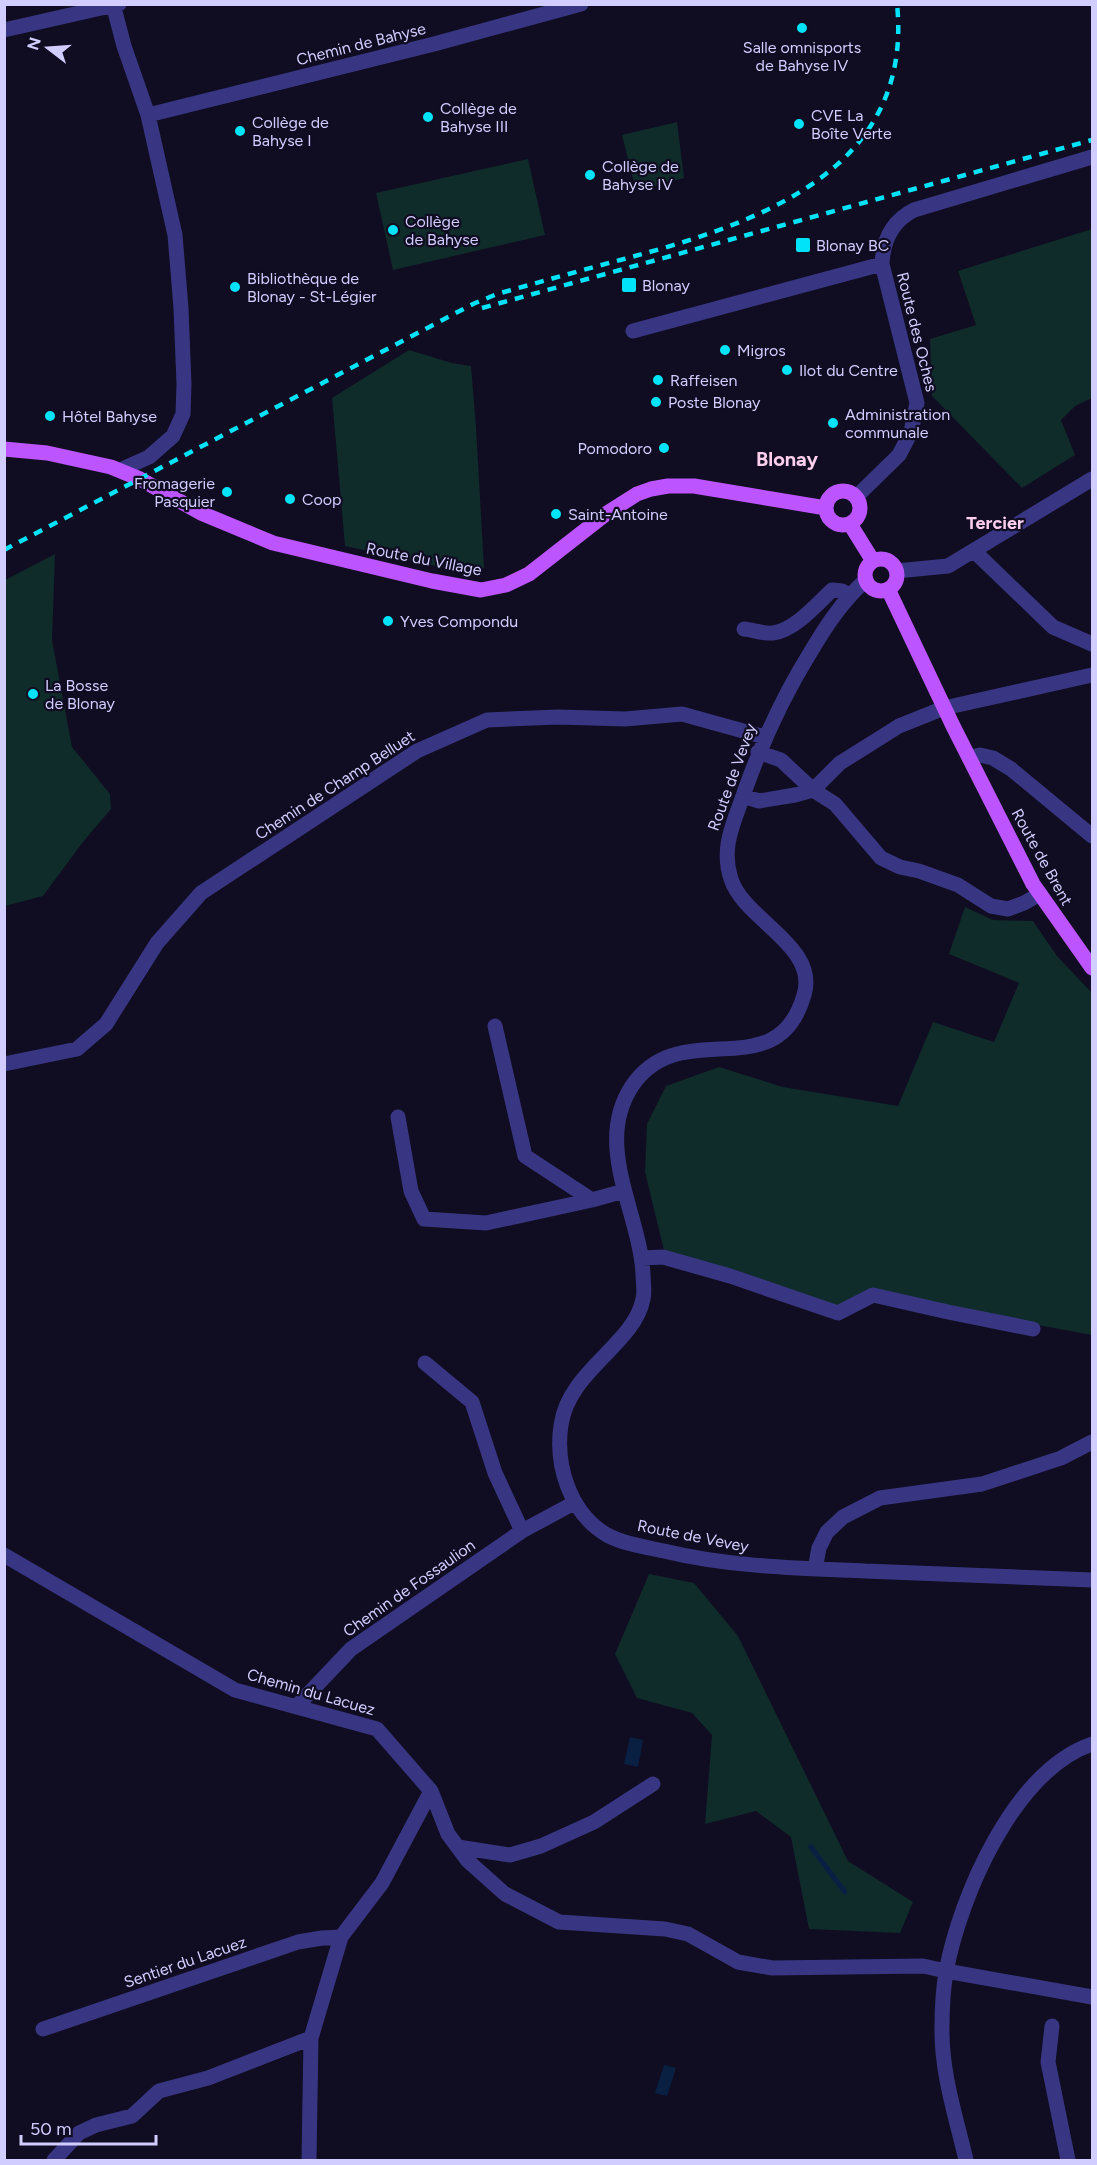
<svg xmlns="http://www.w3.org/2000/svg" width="1097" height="2165" font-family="Figtree,sans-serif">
	<rect width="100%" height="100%" fill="#100c21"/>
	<!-- green -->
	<path fill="#0f2b2a" d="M677 122 684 178 636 191 622 135Z
		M528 159 545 235 393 270 376 193Z
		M1092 229V398L1075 406 1061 420 1075 455 1022 488 932 396 930 339 976 325 958 271Z
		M409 350 452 363 471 366 476 427 484 568 472 574 345 546 332 398Z
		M55 554 52 640 72 747 110 794 111 809 83 842 43 896 5 906V580Z
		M965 907 993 920 1033 921 1057 956 1092 993V1335L879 1296 853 1311 667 1263 645 1172 647 1124 666 1086 719 1067 783 1087 898 1106 933 1022 994 1042 1019 983 949 954Z
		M649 1574 694 1583 738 1636 848 1861 913 1902 900 1933 809 1929 791 1837 756 1811 705 1824 712 1735 692 1713 637 1698 615 1654Z"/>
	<!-- water -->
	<path fill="#0a2043" d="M630 1737 643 1740 638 1767 624 1764Z
		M664 2065 676 2068 667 2096 655 2093Z"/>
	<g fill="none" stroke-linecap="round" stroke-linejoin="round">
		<!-- stream -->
		<path stroke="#0a2043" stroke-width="5" d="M811 1847 845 1892"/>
		<!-- minor -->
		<path stroke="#383682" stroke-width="15" d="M113 4 124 46 148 115 175 235 181 308 184 384 183 414 173 436 149 457 120 470
			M4 30 119 4
			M148 115 434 44 581 4
			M633 331 882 264
			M856 497 899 455 911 432 917 403 882 264C883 240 892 221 914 210L1092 157
			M974 551 1053 627 1092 644
			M896 571 948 566 1092 479
			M866 580C843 600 826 626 810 653 782 698 763 740 745 790 735 821 720 846 731 879 744 920 819 946 804 995 777 1090 681 1013 632 1086 593 1145 640 1213 643 1274 643 1282 645 1292 643 1299 634 1345 569 1370 561 1425 555 1466 570 1513 607 1535 624 1544 645 1547 664 1551 730 1567 797 1568 865 1571 941 1574 1017 1577 1092 1580
			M744 629C753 630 764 634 773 633 794 631 817 604 832 590L842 591 849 595
			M758 752 781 760 813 790 835 804 881 858 900 867 919 871 958 885 991 906 1008 909 1024 903 1040 894
			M969 758 980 755 993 758 1011 769 1092 836
			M743 796 759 801 795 795 813 790 840 763 899 726 944 708 1092 675
			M495 1026 525 1156 592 1200
			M4 1064 77 1049 106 1024 157 943 201 893 417 751 487 720 558 717 625 719 682 714 765 737
			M398 1117 411 1191 424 1219 486 1223 592 1200 624 1191
			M642 1258 663 1257 730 1276 838 1313 873 1295 948 1312 1033 1329
			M425 1363 472 1402 495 1473 522 1531
			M4 1555 235 1690 377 1729 431 1791 382 1883 341 1937 311 2038 309 2160
			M815 1569 819 1548 827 1532 843 1517 880 1498 982 1484 1061 1458 1092 1442
			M296 1707 351 1649 522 1531 574 1503
			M431 1791 448 1834 468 1861 505 1894 559 1922 665 1929 688 1934 738 1962 772 1968 923 1966 946 1971 1092 1997
			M458 1847 510 1855 541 1846 594 1822 653 1784
			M1052 2026 1048 2062 1068 2160
			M43 2029 298 1942 322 1938 341 1937
			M54 2160 79 2133 96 2125 132 2116 159 2091 208 2078 311 2038
			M966 2160C956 2117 941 2072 942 2027 942 2009 943 1990 946 1972 960 1896 1014 1771 1092 1744"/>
		<!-- major -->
		<path stroke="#bc54ff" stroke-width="15" d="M4 449 47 453 111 467 140 479 201 513 273 543 432 581 481 590 506 585 529 574 607 513 637 494 651 489 668 486H694L826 508
			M826 508a17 17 0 1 1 34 0a17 17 0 1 1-34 0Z
			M850 524 873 561
			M865 575a16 16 0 1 1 32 0a16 16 0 1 1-32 0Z
			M888 589 953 726 1033 884 1092 968"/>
		<!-- rail -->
		<path stroke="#00e3f8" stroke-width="4.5" stroke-dasharray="9 8" stroke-linecap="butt" d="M482 308 1092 140
			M4 550 473 304 497 294C540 282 582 270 624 259 755 224 914 172 897 4"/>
	</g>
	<!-- markers -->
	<g fill="#00e3f8" stroke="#100c21" stroke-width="2">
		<circle cx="802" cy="28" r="6"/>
		<circle cx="428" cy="117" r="6"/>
		<circle cx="799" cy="124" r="6"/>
		<circle cx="240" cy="131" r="6"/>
		<circle cx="590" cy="175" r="6"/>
		<circle cx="393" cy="230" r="6"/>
		<rect x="795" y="237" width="16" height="16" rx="3"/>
		<rect x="621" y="277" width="16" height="16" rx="3"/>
		<circle cx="235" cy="287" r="6"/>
		<circle cx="725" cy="350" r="6"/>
		<circle cx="787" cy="370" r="6"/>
		<circle cx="658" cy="380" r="6"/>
		<circle cx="656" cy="402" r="6"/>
		<circle cx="50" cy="416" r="6"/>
		<circle cx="833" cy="423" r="6"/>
		<circle cx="664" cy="448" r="6"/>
		<circle cx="227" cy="492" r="6"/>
		<circle cx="290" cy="499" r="6"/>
		<circle cx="556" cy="514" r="6"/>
		<circle cx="388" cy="621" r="6"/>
		<circle cx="33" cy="694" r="6"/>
	</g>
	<g text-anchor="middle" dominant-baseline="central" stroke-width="4.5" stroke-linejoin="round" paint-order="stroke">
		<!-- street labels -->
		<g font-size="16" fill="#d2cdff" stroke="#100c21">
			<text transform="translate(361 44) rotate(-14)">Chemin de Bahyse</text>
			<text transform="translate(917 332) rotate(76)">Route des Oches</text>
			<text transform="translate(424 559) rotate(11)">Route du Village</text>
			<text transform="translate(732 777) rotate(-70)">Route de Vevey</text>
			<text transform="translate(335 785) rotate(-33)">Chemin de Champ Belluet</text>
			<text transform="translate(1042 857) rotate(61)">Route de Brent</text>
			<text transform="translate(693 1536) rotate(11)">Route de Vevey</text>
			<text transform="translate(409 1588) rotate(-35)">Chemin de Fossaulion</text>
			<text transform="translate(311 1692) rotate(16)">Chemin du Lacuez</text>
			<text transform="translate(185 1962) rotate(-19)">Sentier du Lacuez</text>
		</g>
		<!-- poi labels -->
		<g font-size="16" fill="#d2cdff" stroke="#100c21" text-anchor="start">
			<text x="802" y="47" text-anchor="middle">Salle omnisports<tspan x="802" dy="18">de Bahyse IV</tspan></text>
			<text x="440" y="108">Collège de<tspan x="440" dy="18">Bahyse III</tspan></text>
			<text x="811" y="115">CVE La<tspan x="811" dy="18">Boîte Verte</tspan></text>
			<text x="252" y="122">Collège de<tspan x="252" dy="18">Bahyse I</tspan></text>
			<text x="602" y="166">Collège de<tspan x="602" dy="18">Bahyse IV</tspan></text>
			<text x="405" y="221">Collège<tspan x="405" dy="18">de Bahyse</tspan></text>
			<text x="816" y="245">Blonay BC</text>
			<text x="247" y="278">Bibliothèque de<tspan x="247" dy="18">Blonay - St-Légier</tspan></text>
			<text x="642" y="285">Blonay</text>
			<text x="737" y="350">Migros</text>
			<text x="799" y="370">Ilot du Centre</text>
			<text x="670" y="380">Raffeisen</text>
			<text x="668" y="402">Poste Blonay</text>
			<text x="845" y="414">Administration<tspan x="845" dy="18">communale</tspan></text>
			<text x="62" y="416">Hôtel Bahyse</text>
			<text x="652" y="448" text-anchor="end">Pomodoro</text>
			<text x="215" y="483" text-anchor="end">Fromagerie<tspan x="215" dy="18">Pasquier</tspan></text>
			<text x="302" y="499">Coop</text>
			<text x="568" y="514">Saint-Antoine</text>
			<text x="400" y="621">Yves Compondu</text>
			<text x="45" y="685">La Bosse<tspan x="45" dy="18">de Blonay</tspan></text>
		</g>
		<!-- neighbourhood labels -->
		<g font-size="18" font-weight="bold" fill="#ffcfee" stroke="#100c21">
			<text x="995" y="523">Tercier</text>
		</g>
		<!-- quarter labels -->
		<g font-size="20" font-weight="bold" fill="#ffcfee" stroke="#100c21">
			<text x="787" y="459">Blonay</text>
		</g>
	</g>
	<!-- border -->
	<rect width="1097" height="2165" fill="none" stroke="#d2cdff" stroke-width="12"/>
	<!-- north arrow -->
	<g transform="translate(48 48) rotate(287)" stroke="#100c21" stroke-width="4.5" paint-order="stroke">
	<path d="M0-4.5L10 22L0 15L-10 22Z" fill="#d2cdff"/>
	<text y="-9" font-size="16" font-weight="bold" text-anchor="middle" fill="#d2cdff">N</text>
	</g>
	<!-- scale -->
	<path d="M21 2135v9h135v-9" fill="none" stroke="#d2cdff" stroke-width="3"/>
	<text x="30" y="2135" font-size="18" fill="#d2cdff" stroke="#100c21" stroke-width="4.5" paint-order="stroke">50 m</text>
</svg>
